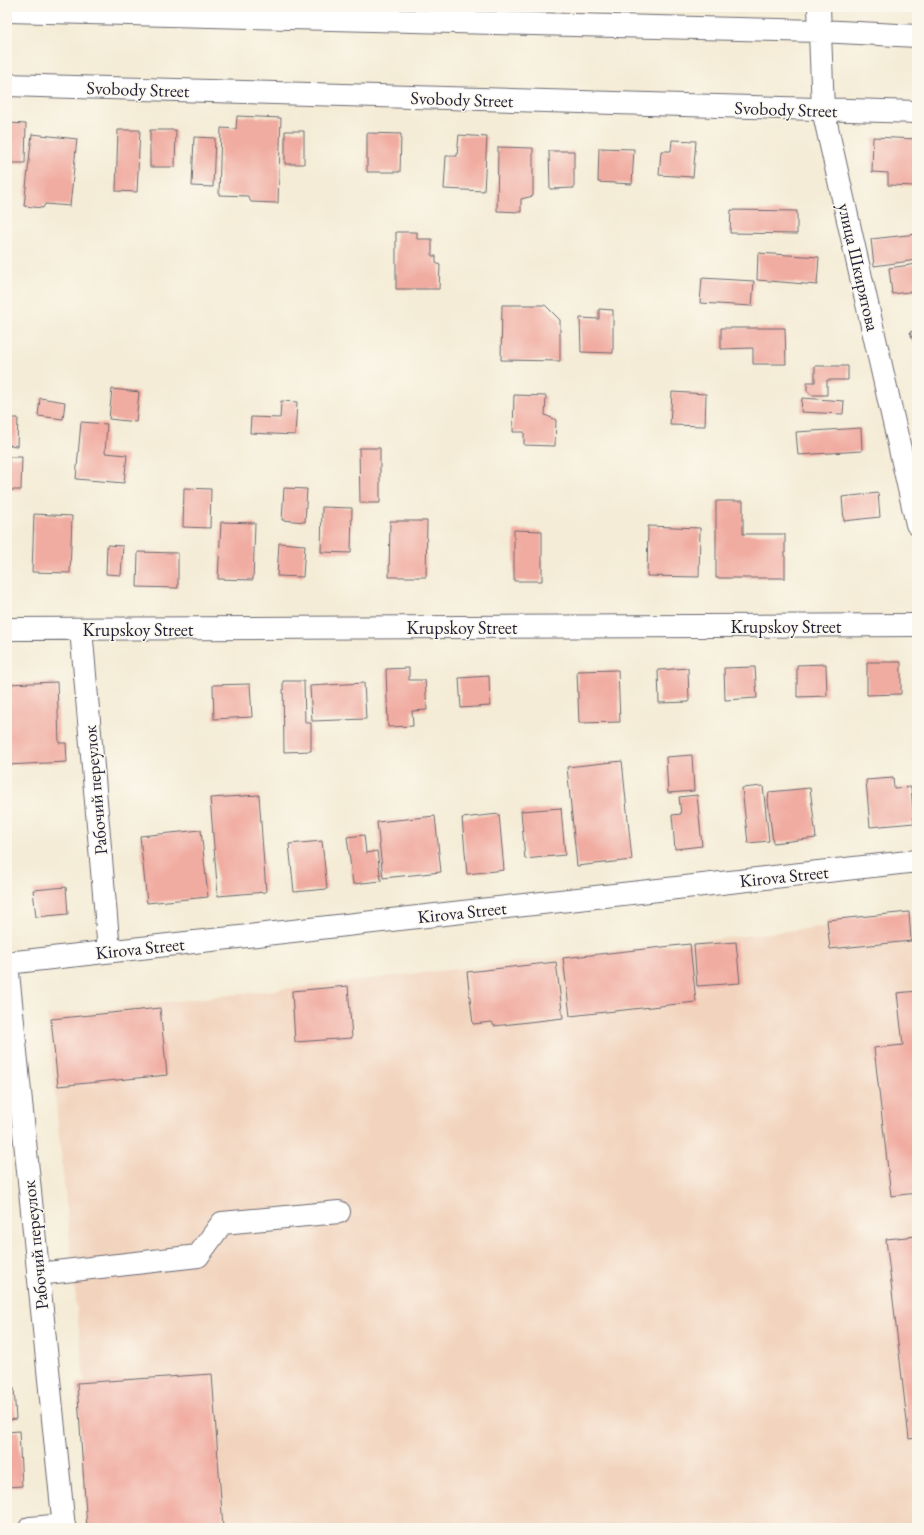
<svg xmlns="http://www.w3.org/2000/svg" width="924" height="1535" font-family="'EB Garamond',serif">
	<rect width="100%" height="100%" fill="#fbf7ec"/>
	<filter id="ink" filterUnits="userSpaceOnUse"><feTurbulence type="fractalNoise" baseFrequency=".025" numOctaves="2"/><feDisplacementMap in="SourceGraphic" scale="8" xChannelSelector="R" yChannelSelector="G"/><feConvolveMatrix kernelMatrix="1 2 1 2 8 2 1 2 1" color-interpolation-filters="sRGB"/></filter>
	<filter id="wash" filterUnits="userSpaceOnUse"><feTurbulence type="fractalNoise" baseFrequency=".012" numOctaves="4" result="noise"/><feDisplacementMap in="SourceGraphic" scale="16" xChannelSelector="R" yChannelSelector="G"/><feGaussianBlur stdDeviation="0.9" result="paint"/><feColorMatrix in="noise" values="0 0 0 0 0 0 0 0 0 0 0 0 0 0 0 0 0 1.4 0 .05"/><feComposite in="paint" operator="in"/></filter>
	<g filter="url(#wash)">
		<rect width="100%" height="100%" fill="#f4ecd6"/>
		<!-- built -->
		<path fill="#f2d4be" d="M917 916V1528H99L47 1016Z"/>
		<g id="blocks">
			<!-- building -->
			<path fill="#f1aca1" d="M237 116 281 118 278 203 251 202 248 196 219 195 221 128 236 129Z
				M8 123 26 124 25 163H7Z
				M118 130H140L137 192 116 191Z
				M150 130H176L175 167H150Z
				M285 131H304V164H285Z
				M367 133 401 134 400 172H367Z
				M32 134 77 139 70 206 45 204 43 208 24 206Z
				M459 135 487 137 484 191 444 189 446 156H457Z
				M194 137 215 138 213 187 192 186Z
				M873 137 917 139V186L888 185V173L872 172Z
				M672 140 696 141 693 177 659 175 661 151H671Z
				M498 147 533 148V196L521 199V212L497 211Z
				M599 148 634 149 632 184 598 182Z
				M549 151H574V188L550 189Z
				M731 210 797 211V234L730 233Z
				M396 232H417V239H432V256H436V263L440 265 439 289H396Z
				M917 234V260L874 266 871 239Z
				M758 253 819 257 817 285 757 280Z
				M917 264V291L892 294 889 268Z
				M702 278 754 281 752 306 700 303Z
				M502 305H545L560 320V361L501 360Z
				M599 309 613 310V353L581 352 580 318 599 319Z
				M721 328H785L786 364H753V348L721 349Z
				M917 330V352L910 332Z
				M815 366H848V380H827V395H812L807 391V382H815Z
				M112 389 139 392 136 422 109 419Z
				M672 392 706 394 705 426 670 425Z
				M514 395 546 396 545 415 556 420 555 446 524 445V432H513Z
				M40 398 65 402 63 419 38 416Z
				M802 398 844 401 843 414 801 412Z
				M281 401 297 402 295 435 250 433 251 417 280 418Z
				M7 418H18L17 446 7 445Z
				M81 422 107 424 105 453 127 455 124 483 76 479Z
				M861 428 862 451 798 455 796 432Z
				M359 448H380V503H360Z
				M9 457H22L21 490H8Z
				M184 488 211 489 210 528 183 527Z
				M284 488 307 489 305 522 282 520Z
				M878 493 880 517 844 521 842 497Z
				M716 501H743V534H785V578H716Z
				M322 507 352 508 351 553 321 552Z
				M34 514 72 516 70 573 32 572Z
				M390 521H427L426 577H389Z
				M221 522 255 523 253 580 218 579Z
				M648 526 700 528 699 577 647 576Z
				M514 530 542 531V581H514Z
				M279 543 305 545 303 577 277 576Z
				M107 545 123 546 121 575 106 574Z
				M138 552 178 553V588L137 587Z
				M867 662H901V694L867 695Z
				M826 664 827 696 797 697V665Z
				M755 667 757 698 725 700 724 668Z
				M409 668V680H425L427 710 412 711 413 726 388 727 386 669Z
				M688 668 689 702 659 703 658 670Z
				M618 670 620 722 579 723 577 671Z
				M489 676 490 706 461 708 459 678Z
				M283 681H304L305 723H311V751L284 752Z
				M57 682 59 743H66L67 762 7 765V684Z
				M364 683 366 719 312 721 310 686Z
				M250 684 252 717 214 719 213 685Z
				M692 755 694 791 668 793 666 757Z
				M622 761 632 860 577 866 567 767Z
				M893 778 894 788 911 787 914 823 870 827 866 780Z
				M763 786 769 841 748 843 742 788Z
				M810 788 816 838 773 843 768 800 769 792Z
				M259 795 266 892 218 896 210 798Z
				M697 795 702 846 675 849 672 815 681 814 679 797Z
				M561 808 565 855 525 859 521 811Z
				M499 814 504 870 467 874 462 818Z
				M435 816 441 872 383 878 377 822Z
				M201 830 208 897 147 903 140 836Z
				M364 835 366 853 377 851 381 881 353 884 347 837Z
				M322 841 327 889 294 892 289 844Z
				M66 887 68 914 36 917 33 890Z
				M909 912 911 941 830 949 827 920Z
				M736 942 740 983 697 986 694 945Z
				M690 944 696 1002 570 1016 563 958Z
				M556 962 563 1018 494 1026 492 1022 473 1024 467 972Z
				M348 986 352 1038 295 1042 292 991Z
				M917 991V1193L891 1196 874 1048 903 1045 897 993Z
				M160 1008 167 1075 58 1086 51 1019Z
				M917 1236V1438L909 1439 886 1239Z
				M7 1365 10 1380H7Z
				M212 1374 223 1528H87L77 1383Z
				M14 1388 16 1419 7 1420V1389Z
				M19 1431 22 1486 7 1487V1432Z"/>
		</g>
	</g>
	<g filter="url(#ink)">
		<use href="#blocks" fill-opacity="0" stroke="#6c6971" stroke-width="1"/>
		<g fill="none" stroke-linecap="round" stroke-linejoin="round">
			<defs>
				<path id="minor" d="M819 7 823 110 917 524
					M7 11 820 31 917 36
					M7 85 917 112
					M7 629 917 625
					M81 629 109 951
					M7 963 917 861
					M7 963 64 1528
					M38 1274 198 1256 222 1223 339 1212
					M30 1528 64 1525"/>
			</defs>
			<!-- minor casing -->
			<use href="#minor" stroke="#6c6971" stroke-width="24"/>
			<!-- minor -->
			<use href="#minor" stroke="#fff" stroke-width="22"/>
		</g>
	</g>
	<g text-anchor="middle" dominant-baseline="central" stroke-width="3" stroke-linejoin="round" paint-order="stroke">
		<!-- street labels -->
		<g font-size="18" fill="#22223b" stroke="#fbf7ec">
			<text transform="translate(138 89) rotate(2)">Svobody Street</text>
			<text transform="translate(462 99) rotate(2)">Svobody Street</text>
			<text transform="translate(786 109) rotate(2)">Svobody Street</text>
			<text transform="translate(859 267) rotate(77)">улица Шкирятова</text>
			<text x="786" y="626">Krupskoy Street</text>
			<text x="462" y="627">Krupskoy Street</text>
			<text x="138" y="629">Krupskoy Street</text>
			<text transform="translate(95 790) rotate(-95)">Рабочий переулок</text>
			<text transform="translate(784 876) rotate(-6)">Kirova Street</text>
			<text transform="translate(462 912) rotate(-6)">Kirova Street</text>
			<text transform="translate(140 948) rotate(-6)">Kirova Street</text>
			<text transform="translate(35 1245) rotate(-96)">Рабочий переулок</text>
		</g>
	</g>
	<!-- margin -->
	<rect width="924" height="1535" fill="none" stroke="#fbf7ec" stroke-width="24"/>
</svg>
